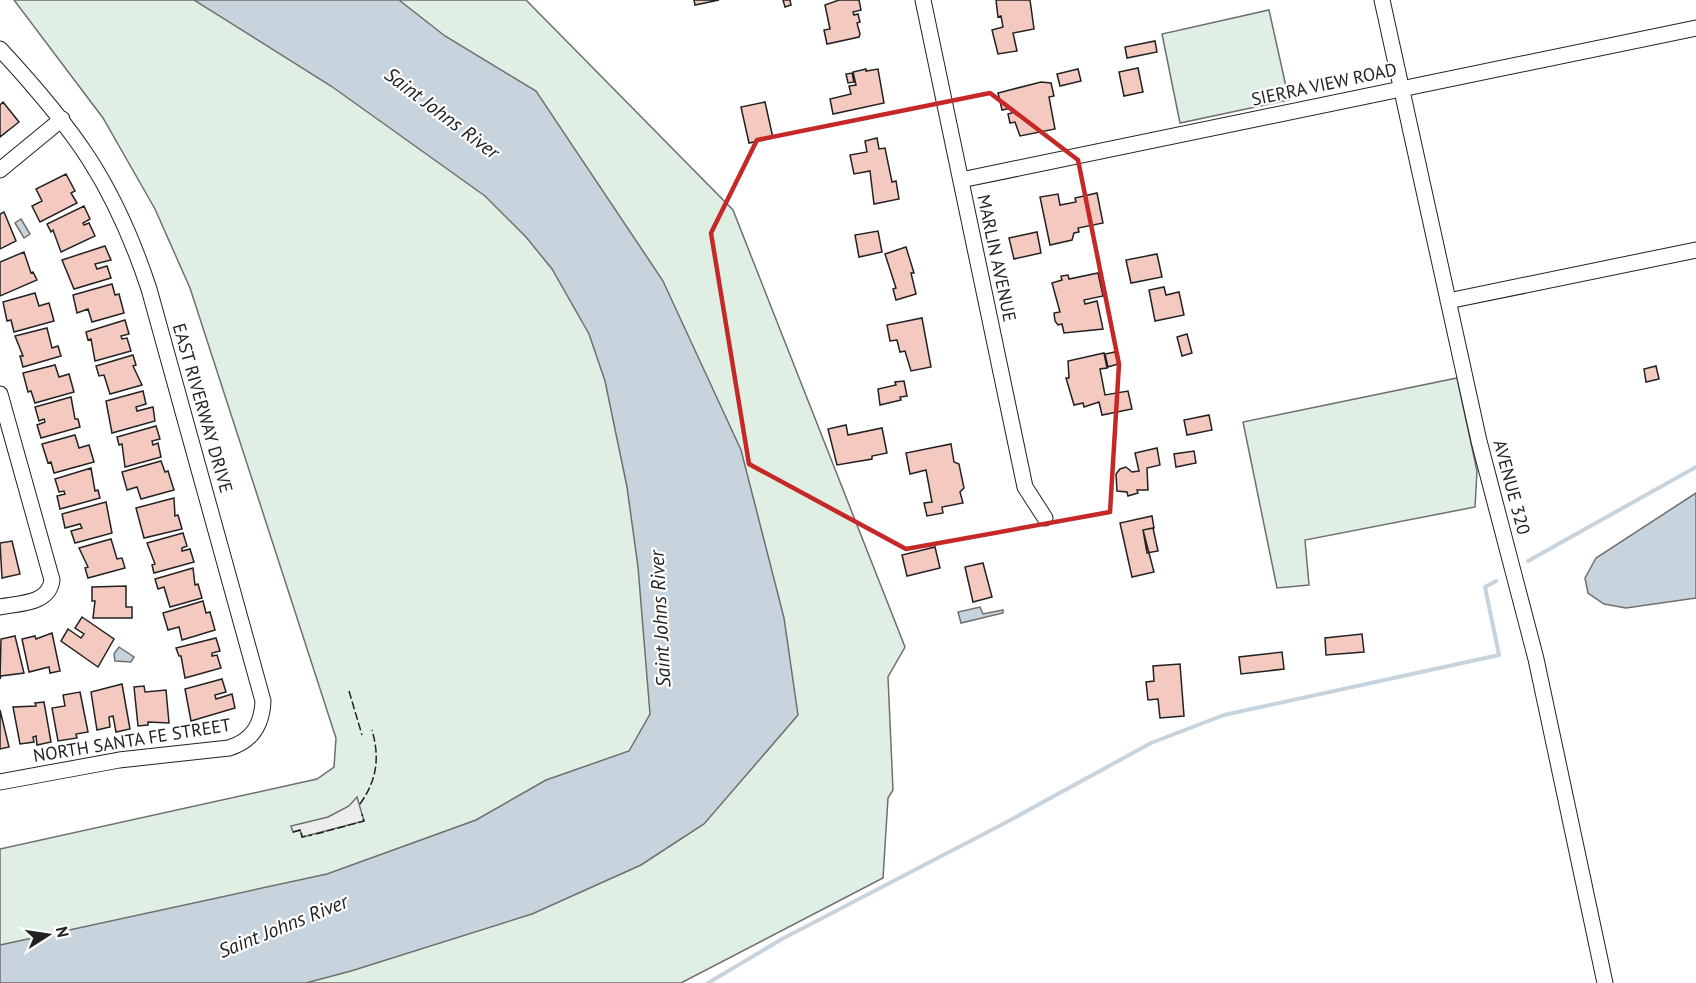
<svg xmlns="http://www.w3.org/2000/svg" width="1696" height="983" font-family="'PT Sans',sans-serif">
	<rect width="100%" height="100%" fill="#fff"/>
	<!-- green -->
	<path fill="#e0efe3" stroke="#6f6f6f" stroke-width="1.5" d="M14 0H526L733 210 905 647 888 677 893 790 888 798 883 878 681 983H0V849L317 779 334 767 336 738 190 288 155 209 103 118Z
		M1269 10 1289 100 1180 123 1162 34Z
		M1457 378 1477 471 1475 507 1305 540 1309 585 1277 588 1243 422Z"/>
	<!-- parking -->
	<path fill="#ededed" stroke="#6f6f6f" stroke-width="1.5" d="M357 797 364 821 302 837 300 830 293 832 291 826 328 817 349 806Z"/>
	<!-- water -->
	<path fill="#c7d3dd" stroke="#6f6f6f" stroke-width="1.5" d="M194 0H399L445 36 536 91 663 281 741 450 784 618 798 715 704 824 641 865 532 914 351 971 306 983H0V945L327 874 476 820 546 780 629 751 650 714 638 567 627 487 605 381 589 334 552 269 526 237 485 196 331 86Z
		M21 219 30 234 24 238 15 223Z
		M1696 493V598L1626 608 1604 604 1588 593 1585 578 1596 558Z
		M980 607 983 614 1003 610V613L961 623 958 612Z
		M119 647 134 657 131 662 115 661 114 654Z"/>
	<g fill="none" stroke-linecap="round" stroke-linejoin="round">
		<!-- stream -->
		<path stroke="#c7d3dd" stroke-width="4" d="M1528 561 1696 467
			M708 983 782 939 1003 824 1151 743 1224 715 1499 655 1485 587 1496 581"/>
	</g>
	<!-- building -->
	<path fill="#f3c9c0" stroke="#222" stroke-width="1.5" d="M694 0H719L695 5Z
		M783 0H790L791 5 785 7Z
		M839 0H859L861 10 853 12 854 15 858 14 860 22 857 23 860 34 859 37 827 44 824 30 830 29 825 5Z
		M996 0H1030L1034 29 1013 33 1017 51 998 54 992 30 1003 27 1001 16 998 17Z
		M1155 41 1157 52 1127 58 1125 47Z
		M1138 68 1143 92 1124 96 1119 72Z
		M866 69V71L878 69 884 103 833 114 830 99 851 94 849 86 856 85 853 72Z
		M1078 69 1081 81 1060 86 1057 74Z
		M852 73 854 82 848 83 846 74Z
		M1041 82 1051 83 1054 96 1049 97 1055 129 1020 136 1015 122 1010 123 1008 114 1012 113 1011 108 1002 110 998 93Z
		M3 102 19 122 0 137V105Z
		M765 102 773 138 749 143 741 107Z
		M877 138 879 149 885 148 892 182 896 181 899 199 874 204 870 171 854 174 850 155 867 152 865 141Z
		M66 174 75 191 71 193 77 203 40 222 32 206 42 201 36 189Z
		M1097 193 1103 223 1078 228 1079 232 1074 233 1072 240 1050 245 1040 197 1058 194 1060 205 1076 202 1075 198Z
		M84 206 90 219 83 223 84 225 89 223 95 236 61 252 53 230 51 232 47 224Z
		M4 212 16 241 0 249V214Z
		M878 231 882 252 859 257 855 235Z
		M1037 232 1041 253 1014 259 1009 238Z
		M105 246 111 260 95 264 97 269 107 266 111 278 74 289 62 260Z
		M906 247 914 273H911L916 294 896 300 893 289 896 288 885 254Z
		M24 252 31 273 33 272 37 280 0 296V262Z
		M1157 254 1162 277 1131 283 1126 260Z
		M1098 273 1103 296 1084 300 1085 304 1097 301 1103 329 1064 333 1062 324 1058 325 1055 321 1054 313 1060 312 1052 283 1062 280 1061 276 1068 275 1069 279Z
		M112 284 115 295 119 294 124 313 92 322 88 309 77 313 73 295Z
		M1164 287 1166 295 1179 292 1184 315 1155 321 1149 290Z
		M35 293 39 306 49 303 54 321 14 332 11 320 7 321 3 302Z
		M922 318 931 367 911 371 905 351 900 352 897 340 890 341 887 325Z
		M125 320 129 334 121 336 122 339 127 338 131 351 95 361 91 339 88 340 86 332Z
		M47 328 52 348 58 346 61 356 23 367 20 356H23L15 336Z
		M1187 334 1192 353 1182 356 1177 337Z
		M1115 352 1118 364 1108 367 1105 354Z
		M1104 353 1107 368 1100 369 1105 395 1128 391 1132 409 1102 415 1099 402 1084 407 1083 403 1074 405 1066 378H1069L1068 361Z
		M133 355 136 365 133 366 142 385 110 394 104 375 99 376 96 366Z
		M55 365 59 377 69 374 74 392 35 403 31 391 28 392 23 373Z
		M1656 366 1659 379 1646 382 1644 369Z
		M904 381 907 396 900 397 901 400 880 405 878 389 896 385 895 382Z
		M143 391 146 404 136 407 137 411 153 407 155 421 112 433 106 401Z
		M71 397 75 419H78L80 427 41 438 37 425 45 422 44 419 39 421 35 407Z
		M1209 415 1212 430 1187 435 1184 420Z
		M846 425 848 435 882 428 887 453 872 456V459L837 465 828 429Z
		M156 426 160 439 152 441 153 445 158 443 161 457 125 467 122 444 119 445 117 437Z
		M75 435 79 448 89 445 94 462 54 473 51 462 48 463 42 444Z
		M951 444 954 462 959 464 964 488 960 492 963 503 942 507 943 513 927 516 924 503 932 502 926 470 910 474 906 453Z
		M1157 448 1160 465 1147 468 1148 490H1137L1138 493 1128 496 1127 492 1117 491 1116 474 1120 469 1126 467 1132 472 1139 471 1135 453Z
		M1194 451 1196 463 1176 467 1174 454Z
		M161 461 165 472 168 471 174 490 141 499 137 487 127 490 122 472Z
		M91 468 95 491 98 490 100 498 60 509 57 496 65 494 64 491 59 492 55 479Z
		M174 498 175 516 178 515 182 529 144 538 136 508Z
		M106 502 112 533 75 543 71 531 82 528 80 524 65 528 62 514Z
		M1152 516 1154 528 1143 530 1154 572 1132 577 1120 523Z
		M1153 528 1158 551 1147 553 1143 530Z
		M183 533 187 546 182 548V551L190 549 194 562 154 573 152 565 155 564 147 543Z
		M111 539 117 559 122 558 125 568 88 578 85 568 88 567 79 548Z
		M12 541 20 574 2 578 0 543Z
		M935 547 940 568 907 576 902 555Z
		M983 563 992 597 973 602 965 567Z
		M193 568 195 585 198 584 202 598 170 607 164 587 158 589 155 579Z
		M126 586V607H132V618H93L95 601H92V587Z
		M203 601 206 613 210 612 215 630 182 640 179 627 168 630 163 613Z
		M82 617 114 639 98 667 61 641 68 629 81 638 84 634 75 628Z
		M52 633 60 671 50 673 49 667 29 672 22 639 35 636 36 639Z
		M1362 634 1364 652 1326 655 1325 638Z
		M15 636 24 673 1 676 0 679 1 639Z
		M216 638 220 651 212 653V656L217 655 221 668 185 678 181 656H179L176 648Z
		M1282 652 1284 669 1241 674 1239 657Z
		M1180 664 1184 716 1160 718 1158 699 1148 700 1146 682 1154 681 1153 666Z
		M222 679 226 692 215 695 216 699 232 694 235 708 191 721 185 689Z
		M122 684 130 729 116 732 113 716 109 717 110 727 97 730 91 692Z
		M144 686 145 692 166 690 169 723 148 722V725L138 726 134 687Z
		M80 692 88 732 76 734 77 738 58 741 52 708 65 706 63 695Z
		M44 702 51 742 37 745 36 736 33 737 34 742 20 744 13 707 36 706 35 703Z
		M0 710 9 747 0 749Z"/>
	<g fill="none" stroke-linecap="round" stroke-linejoin="round">
		<defs>
			<path id="minor" d="M923 0 1025 487 1045 518
				M1382 0 1479 441 1536 659 1605 983
				M0 49C75 130 114 183 149 289L263 701C262 725 252 741 229 748L119 760 0 782
				M0 170 62 119
				M961 180 1696 28
				M1448 301 1696 250
				M0 394 52 580C49 604 20 603 0 607"/>
		</defs>
		<!-- minor casing -->
		<use href="#minor" stroke="#222" stroke-width="17"/>
		<!-- minor -->
		<use href="#minor" stroke="#fff" stroke-width="15"/>
		<!-- fence -->
		<path stroke="#222" stroke-width="1.5" stroke-dasharray="8 3" stroke-linecap="butt" d="M349 691 362 735
			M360 804C377 780 380 758 372 730
			M293 832 301 830 302 837 312 835
			M316 834 364 821 362 814"/>
	</g>
	<!-- marked area -->
	<path fill="none" stroke="#c62828" stroke-width="4.5" stroke-linejoin="round" d="M990 93 1078 160 1119 364 1110 512 906 549 749 464 711 233 757 140Z"/>
	<g text-anchor="middle" dominant-baseline="central" stroke-width="4.5" stroke-linejoin="round" paint-order="stroke">
		<!-- street labels -->
		<g font-size="18" fill="#222" stroke="#fff">
			<text transform="translate(1324 84) rotate(-12)">SIERRA VIEW ROAD</text>
			<text transform="translate(997 258) rotate(78)">MARLIN AVENUE</text>
			<text transform="translate(203 408) rotate(74)">EAST RIVERWAY DRIVE</text>
			<text transform="translate(1512 487) rotate(75)">AVENUE 320</text>
			<text transform="translate(132 740) rotate(-9)">NORTH SANTA FE STREET</text>
		</g>
		<!-- water labels -->
		<g font-size="20" font-style="italic" fill="#222" stroke="#fff">
			<text transform="translate(442 113) rotate(37)">Saint Johns River</text>
			<text transform="translate(660 619) rotate(-93)">Saint Johns River</text>
			<text transform="translate(283 926) rotate(-22)">Saint Johns River</text>
		</g>
	</g>
	<!-- north arrow -->
	<g transform="translate(48 935) rotate(78)" stroke="#ffffff" stroke-width="4.5" paint-order="stroke">
	<path d="M0-4.5L10 22L0 15L-10 22Z" fill="#222222"/>
	<text y="-9" font-size="16" font-weight="bold" text-anchor="middle" fill="#222222">N</text>
	</g>
</svg>
